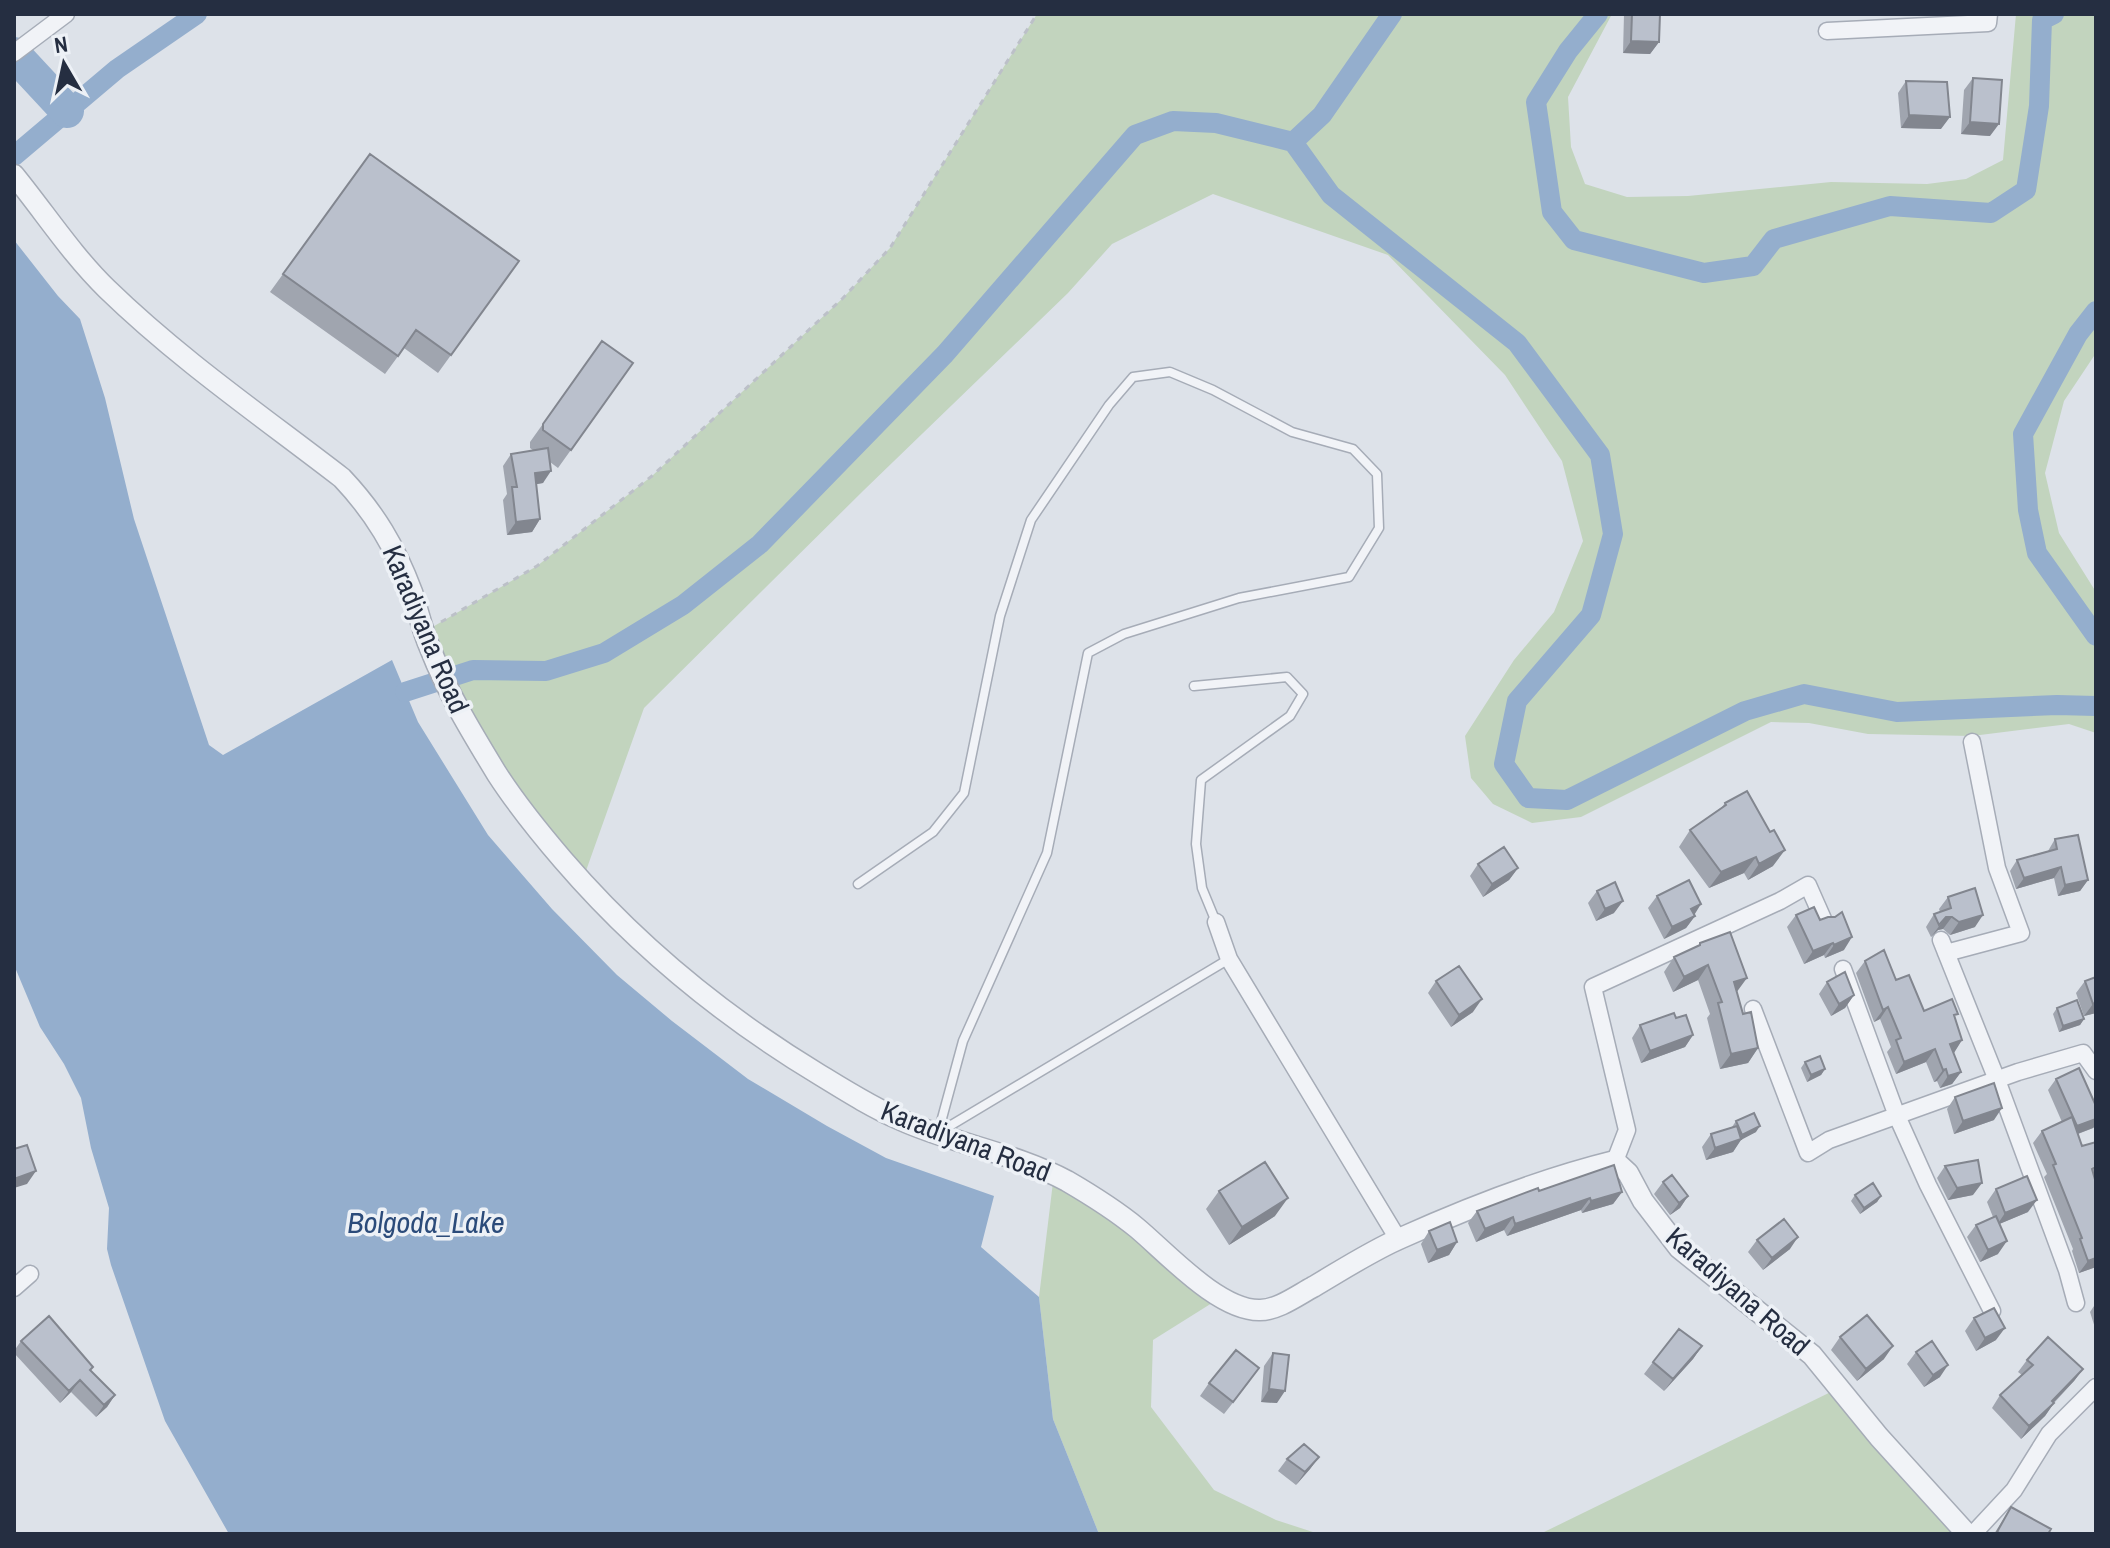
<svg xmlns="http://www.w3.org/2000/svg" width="2110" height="1548" font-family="'Archivo Narrow',sans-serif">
	<rect width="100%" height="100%" fill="#dde2e9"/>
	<!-- green -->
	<path fill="#c2d4be" d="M1037 14H1612L1568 97 1571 147 1585 184 1627 197 1688 196 1831 182 1927 184 1966 179 2003 160 2016 14H2096V353L2064 401 2045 473 2059 533 2096 592V733L2069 724 1972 736 1868 734 1809 723 1771 722 1581 817 1532 823 1493 804 1471 778 1465 736 1514 660 1554 612 1583 541 1562 461 1505 375 1388 255 1213 194 1112 244 1068 293 864 490 644 708 582 882 521 811 424 632 537 566 652 476 843 298 890 248Z
		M1054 1174 1220 1298 1153 1340 1151 1407 1214 1490 1276 1520 1319 1534H1099L1053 1419 1039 1297Z
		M1839 1388 1967 1534H1540Z"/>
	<!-- water -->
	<path fill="#94aecd" d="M14 240 58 296 80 319 105 398 134 519 209 745 223 755 392 660 418 722 488 835 552 909 617 975 672 1021 748 1079 827 1126 886 1158 994 1196 981 1247 1039 1297 1053 1419 1099 1534H229L165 1421 111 1265 107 1249 109 1208 91 1148 81 1098 64 1064 40 1027 14 965Z"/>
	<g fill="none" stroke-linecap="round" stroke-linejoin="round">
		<!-- canal -->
		<path stroke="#94aecd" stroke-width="20" d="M1598 14 1568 51 1536 102 1552 212 1574 240 1704 273 1753 266 1774 239 1890 206 1991 213 2026 190 2039 106 2042 20 2054 14
			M1293 142 1331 195 1517 343 1600 455 1613 534 1591 615 1517 701 1504 764 1528 798 1567 800 1745 711 1804 694 1897 712 2057 705 2096 706
			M14 156 117 69 197 14
			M2096 311 2078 334 2023 434 2028 510 2037 553 2096 636
			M405 692 473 670 546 671 604 653 683 605 760 544 945 354 1135 135 1173 121 1216 123 1293 142 1322 115 1392 14"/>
		<!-- river -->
		<path stroke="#94aecd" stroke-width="34" d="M14 54 67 111"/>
		<defs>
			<path id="service" d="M1194 686 1287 677 1303 694 1290 716 1201 780 1196 844 1202 888 1216 922
				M858 884 933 832 964 793 1000 616 1031 520 1109 405 1133 377 1170 372 1213 390 1292 432 1353 449 1377 474 1379 528 1349 577 1239 598 1124 634 1088 653 1047 853 963 1041 938 1133 1229 959"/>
			<path id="minor" d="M1827 31 1988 23 1989 14
				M14 53 66 14
				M1216 922 1229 959 1398 1239
				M1941 940 1997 1080 2067 1270 2076 1303
				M1946 953 2021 933 1997 868 1972 742
				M1843 969 1897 1116 1928 1185 1992 1311
				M1753 1009 1808 1153 1829 1140 2018 1072 2083 1053 2096 1071
				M1615 1161 1627 1130 1593 987 1780 901 1808 885 1823 919
				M14 1288 30 1274
				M1973 1534 2014 1490 2049 1434 2096 1387"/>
			<path id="tertiary" d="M14 175C45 213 72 255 107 289 179 359 263 417 342 478 375 513 395 547 412 592 418 610 422 630 430 648 447 692 472 733 497 774 517 805 539 832 563 860 637 946 724 1017 820 1075 846 1091 873 1108 901 1120 954 1144 1015 1153 1067 1181 1091 1195 1114 1209 1137 1228 1167 1253 1219 1311 1260 1310 1278 1310 1298 1295 1313 1287 1342 1270 1371 1251 1401 1238 1470 1207 1542 1179 1615 1161L1628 1173 1643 1201 1679 1248 1812 1355 1879 1437 1967 1534"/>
		</defs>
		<!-- service casing -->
		<use href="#service" stroke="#a6acb7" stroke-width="11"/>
		<!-- minor casing -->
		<use href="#minor" stroke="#a6acb7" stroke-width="19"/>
		<!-- tertiary casing -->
		<use href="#tertiary" stroke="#a6acb7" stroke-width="23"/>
		<!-- path -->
		<path stroke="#bcc0c8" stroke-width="3" stroke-dasharray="6 6" stroke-linecap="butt" d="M441 622 537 566 652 476 843 298 890 248 1037 14"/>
		<!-- service -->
		<use href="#service" stroke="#f1f3f7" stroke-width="8"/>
		<!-- minor -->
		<use href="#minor" stroke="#f1f3f7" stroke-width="16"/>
		<!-- tertiary -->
		<use href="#tertiary" stroke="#f1f3f7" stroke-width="20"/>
	</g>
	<!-- wall -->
	<path fill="#a0a5af" d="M1624 14H1660L1659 42 1650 54 1623 53Z
		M1973 78 1990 136 1961 134 1964 90Z
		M1906 81 1941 129 1901 128 1898 93Z
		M370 154 519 261 438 373 404 348 385 374 270 292Z
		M602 341 633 363 558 468 550 462 543 483 536 484 540 519 532 532 507 535 503 500 507 494 503 466 511 454 534 451 530 448V442Z
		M1725 803 1773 866 1748 880 1744 873 1709 888 1679 847 1690 830 1722 807Z
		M2055 839 2088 880 2080 891 2058 896 2054 878 2016 889 2010 871 2017 860 2048 851Z
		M1478 864 1518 868 1509 880 1483 897 1470 876Z
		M1597 891 1614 913 1596 921 1588 903Z
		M1657 896 1695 916 1686 928 1664 939 1648 908Z
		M1948 897 1975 927 1950 935 1943 929 1938 930 1931 937 1926 927 1934 914 1940 912 1939 909Z
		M1796 915 1844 950 1825 958 1824 955 1804 964 1787 927Z
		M1700 943 1737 992 1743 1014 1758 1048 1748 1063 1720 1069 1707 1018 1710 1014 1698 980 1673 992 1664 972 1674 957 1698 946Z
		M1865 961 1896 980 1924 1011 1955 1018 1962 1040 1953 1053 1961 1072 1952 1084 1940 1088 1937 1081 1934 1082 1926 1062 1896 1074 1887 1052 1891 1047 1880 1019 1874 1022 1856 973Z
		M1436 981 1473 1012 1451 1027 1428 993Z
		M2085 981 2096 1013 2084 1016 2076 993Z
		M1827 982 1854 995 1845 1008 1831 1016 1819 994Z
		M2057 1008 2084 1019 2080 1025 2059 1032 2053 1014Z
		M1676 1018 1693 1035 1685 1047 1641 1063 1632 1038 1640 1025Z
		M1805 1062 1825 1069 1821 1075 1807 1082 1801 1068Z
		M2056 1079 2096 1106V1125L2093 1128 2078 1134 2082 1146 2096 1142V1177H2094L2096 1267 2079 1273 2072 1251 2073 1249 2044 1177 2047 1174 2033 1143 2042 1131 2062 1122 2048 1090Z
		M1955 1097 1994 1120 1954 1134 1947 1109Z
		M1736 1121 1756 1132 1741 1139 1733 1152 1706 1160 1702 1147 1711 1134 1732 1127Z
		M1945 1166 1973 1195 1948 1200 1937 1178Z
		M1663 1182 1688 1196 1680 1208 1670 1215 1654 1194Z
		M1996 1189 2028 1212 1999 1224 1998 1254 1980 1262 1967 1237 1976 1225 1993 1217 1987 1202Z
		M1219 1191 1275 1216 1229 1245 1206 1209Z
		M1622 1192 1613 1204 1582 1213 1581 1210 1507 1236 1504 1230 1476 1242 1468 1223 1477 1211Z
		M1855 1195 1881 1196 1877 1202 1860 1214 1851 1201Z
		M1429 1231 1457 1242 1449 1255 1428 1263 1421 1244Z
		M1757 1240 1790 1249 1763 1270 1748 1252Z
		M2096 1303V1331L2090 1312Z
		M1974 1318 1996 1340 1976 1351 1965 1331Z
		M1840 1337 1884 1359 1857 1381 1831 1350Z
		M21 1341 90 1371 115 1395 107 1407 96 1417 71 1392 60 1403 14 1353V1351Z
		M1702 1346 1693 1359 1664 1391 1644 1374 1653 1362Z
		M1916 1352 1940 1377 1924 1387 1907 1364Z
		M1273 1353 1277 1403 1261 1402 1264 1366Z
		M2027 1360 2083 1369 2074 1381 2054 1403 2045 1416 2021 1439 1992 1408 2000 1395 2022 1375 2018 1372Z
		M1250 1381 1224 1414 1200 1396 1209 1383Z
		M1319 1457 1310 1469 1296 1485 1278 1471 1287 1459Z
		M2011 1507 2048 1534H1994Z"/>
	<!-- shaded-wall -->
	<path fill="#82868f" d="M1631 41 1659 42 1650 54 1623 53Z
		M1909 115 1950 117 1941 129 1901 128Z
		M1970 122 1999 124 1990 136 1961 134Z
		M551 471 543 483 526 486 535 473Z
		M540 519 532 532 507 535 516 522Z
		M1785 850 1773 866 1748 880 1759 864Z
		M1756 857 1744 873 1709 888 1721 872Z
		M2061 867 2054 878 2016 889 2024 878Z
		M1518 868 1509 880 1483 897 1492 884Z
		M2088 880 2080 891 2058 896 2065 885Z
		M1623 901 1614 913 1596 921 1605 909Z
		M1701 904 1693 917 1691 909Z
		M1983 915 1975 927 1950 935 1959 922Z
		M1695 916 1686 928 1664 939 1672 927Z
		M1946 917H1952L1943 929 1938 930 1931 937Z
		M1852 937 1844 950 1825 958 1834 945Z
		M1833 943 1824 955 1804 964 1813 951Z
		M1708 965 1698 980 1673 992 1684 977Z
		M1747 978 1736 993 1734 982Z
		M1854 995 1845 1008 1831 1016 1839 1004Z
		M1482 999 1473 1012 1451 1027 1459 1015Z
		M2096 1003V1013L2084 1016 2093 1004Z
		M1888 1007 1880 1019 1874 1022 1883 1010Z
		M2084 1019 2080 1025 2059 1032 2063 1026Z
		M1693 1035 1685 1047 1641 1063 1650 1051Z
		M1962 1040 1954 1053 1941 1057 1950 1044Z
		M1758 1048 1748 1063 1720 1069 1731 1054Z
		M1935 1049 1926 1062 1896 1074 1904 1062Z
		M1825 1069 1821 1075 1807 1082 1811 1075Z
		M1946 1069 1937 1081 1934 1082 1943 1070Z
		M1961 1072 1952 1084 1940 1088 1948 1076Z
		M2002 1108 1994 1120 1954 1134 1963 1121Z
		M2096 1119V1125L2093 1128 2069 1137 2077 1126Z
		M1760 1126 1756 1132 1741 1140 1733 1152 1706 1160 1715 1148 1738 1140 1742 1135Z
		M36 1171 27 1184 14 1188V1179Z
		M1982 1183 1973 1195 1948 1200 1957 1188Z
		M1622 1192 1613 1204 1582 1213 1591 1201Z
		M1688 1196 1680 1208 1670 1215 1679 1203Z
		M1881 1196 1877 1202 1860 1214 1864 1208Z
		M1288 1198 1275 1216 1229 1245 1242 1227Z
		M1590 1198 1581 1210 1507 1236 1515 1224Z
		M2037 1200 2028 1212 1997 1225 2005 1213Z
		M1513 1217 1504 1230 1476 1242 1485 1229Z
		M1798 1237 1790 1249 1763 1270 1772 1258Z
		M2007 1241 1998 1254 1980 1262 1988 1250Z
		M1457 1242 1449 1255 1428 1263 1437 1250Z
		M2096 1258V1267L2079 1273 2088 1261Z
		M2005 1328 1996 1340 1976 1351 1985 1338Z
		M1702 1346 1693 1359 1664 1391 1673 1379Z
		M1893 1346 1884 1359 1857 1381 1866 1369Z
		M1948 1365 1940 1377 1924 1387 1933 1375Z
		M2083 1369 2074 1381 2048 1408 2054 1403 2045 1416 2021 1439 2029 1426Z
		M80 1380 71 1392 60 1403 69 1391Z
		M1269 1389 1285 1391 1277 1403 1261 1402Z
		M115 1395 107 1407 96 1417 104 1405Z
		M1319 1457 1310 1469 1296 1485 1305 1472Z"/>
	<!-- building -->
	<path fill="#bac0cc" stroke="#82868f" stroke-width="2" d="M1632 14H1660L1659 42 1631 41Z
		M1973 78 2002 80 1999 124 1970 122Z
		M1906 81 1947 82 1950 117 1909 115Z
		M370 154 519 261 451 355 416 330 398 356 283 274Z
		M602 341 633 363 571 450 543 430V424Z
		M548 448 551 471 535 473 540 519 516 522 512 487H517L511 454Z
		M1747 791 1770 832 1774 830 1785 850 1759 864 1756 857 1721 872 1690 830 1726 805 1725 803Z
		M2078 835 2088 880 2065 885 2061 867 2024 878 2017 860 2057 849 2055 839Z
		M1504 847 1518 868 1492 884 1478 864Z
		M1689 880 1701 904 1691 909 1695 916 1672 927 1657 896Z
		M1615 882 1623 901 1605 909 1597 891Z
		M1975 888 1983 915 1959 922 1952 917H1946L1939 925 1934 914 1951 908 1948 897Z
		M1814 907 1820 920 1828 917H1835L1842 912 1852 937 1834 945 1833 943 1813 951 1796 915Z
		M1730 932 1747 978 1734 982 1743 1014 1751 1012 1758 1048 1731 1054 1718 1003 1722 1002 1708 965 1684 977 1674 957 1700 945V943Z
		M1884 950 1896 980 1909 975 1924 1011 1952 999 1958 1014 1954 1015 1962 1040 1950 1044 1961 1072 1948 1076 1946 1069 1943 1070 1935 1049 1904 1062 1896 1040 1901 1038 1888 1007 1883 1010 1865 961Z
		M1459 966 1482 999 1459 1015 1436 981Z
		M1845 972 1854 995 1839 1004 1827 982Z
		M2096 977V1003L2093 1004 2085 981Z
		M2077 1000 2084 1019 2063 1026 2057 1008Z
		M1674 1013 1676 1018 1686 1015 1693 1035 1650 1051 1640 1025Z
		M1820 1056 1825 1069 1811 1075 1805 1062Z
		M2079 1068 2096 1106V1119L2077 1126 2056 1079Z
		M1994 1083 2002 1108 1963 1121 1955 1097Z
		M1754 1113 1760 1126 1742 1135 1736 1121Z
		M2072 1117 2082 1146 2096 1142V1167L2092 1169 2096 1183V1258L2088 1261 2080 1239 2082 1238 2053 1165 2056 1164 2042 1131Z
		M1737 1126 1741 1139 1715 1148 1711 1134Z
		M27 1145 36 1171 14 1179V1149Z
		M1978 1160 1982 1183 1957 1188 1945 1166Z
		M1265 1162 1288 1198 1242 1227 1219 1191Z
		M1614 1165 1622 1192 1591 1201 1590 1198 1515 1224 1513 1217 1485 1229 1477 1211 1538 1188 1539 1191Z
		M1672 1175 1688 1196 1679 1203 1663 1182Z
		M2027 1176 2037 1200 2005 1213 1996 1189Z
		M1873 1183 1881 1196 1864 1208 1855 1195Z
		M1996 1216 2007 1241 1988 1250 1976 1225Z
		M1784 1219 1798 1237 1772 1258 1757 1240Z
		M1450 1222 1457 1242 1437 1250 1429 1231Z
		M1994 1308 2005 1328 1985 1338 1974 1318Z
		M1867 1315 1893 1346 1866 1369 1840 1337Z
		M49 1316 93 1367 90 1370 115 1395 104 1405 80 1380 69 1391 21 1341Z
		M1679 1329 1702 1346 1673 1379 1653 1362Z
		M2048 1337 2083 1369 2052 1401 2054 1403 2029 1426 2000 1395 2033 1365 2027 1360Z
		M1932 1341 1948 1365 1933 1375 1916 1352Z
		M1236 1350 1259 1368 1233 1402 1209 1383Z
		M1273 1353 1289 1355 1285 1391 1269 1389Z
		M1304 1444 1319 1457 1305 1472 1287 1459Z
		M2011 1507 2051 1529 2048 1534H2001L1997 1532Z"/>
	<g text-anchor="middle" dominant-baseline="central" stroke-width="7" stroke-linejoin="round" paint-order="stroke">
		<!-- street labels -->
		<g font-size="28" fill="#252e41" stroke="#edf1f6">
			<text transform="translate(426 629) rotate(67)">Karadiyana Road</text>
			<text transform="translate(966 1141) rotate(21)">Karadiyana Road</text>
			<text transform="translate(1738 1291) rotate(41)">Karadiyana Road</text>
		</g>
		<!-- water labels -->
		<g font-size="30" font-style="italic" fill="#2b4b7a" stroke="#edf1f6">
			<text x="426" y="1222">Bolgoda_Lake</text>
		</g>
	</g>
	<!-- border -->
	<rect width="2110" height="1548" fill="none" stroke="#252e41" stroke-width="32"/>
	<!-- north arrow -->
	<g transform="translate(64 64) rotate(351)" stroke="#edf1f6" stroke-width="6" paint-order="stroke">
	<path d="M0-6L14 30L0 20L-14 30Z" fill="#252e41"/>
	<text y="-12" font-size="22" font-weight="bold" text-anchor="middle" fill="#252e41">N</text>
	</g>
</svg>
